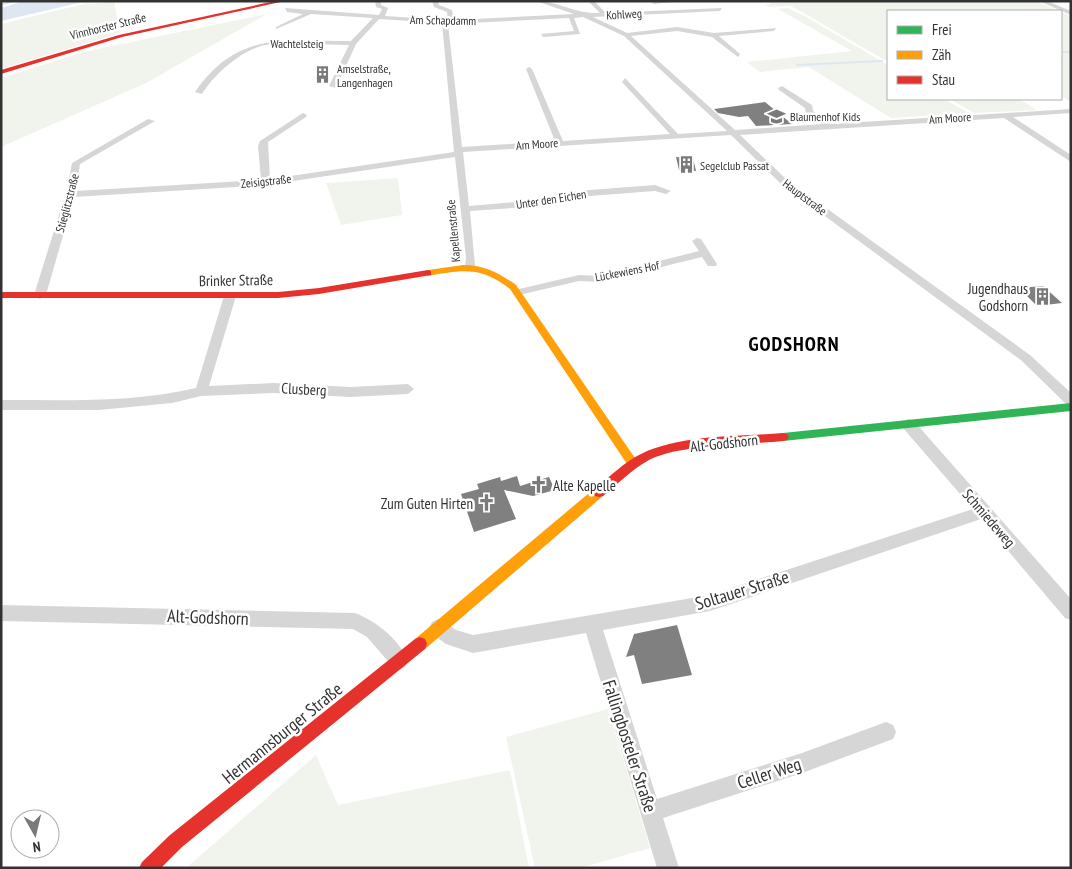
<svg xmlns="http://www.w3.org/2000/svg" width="1072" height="869" font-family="'PT Sans Narrow',sans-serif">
	<rect width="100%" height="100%" fill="#fff"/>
	<!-- green -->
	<path fill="#f0f4ed" d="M96 1H99L84 5 114 1 120 33 1 69V24Z
		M767 1H1035L1060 11H888V62L791 6 769 7 765 5 771 4Z
		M787 8 803 15 888 65V99H944L969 113 891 118 809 67 760 72 747 62 852 51 778 9Z
		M1061 12 1071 16V102L1061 96Z
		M267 14 146 83 1 147V78L83 52Z
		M950 99H1019L1037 110 974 113Z
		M398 178 402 215 341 225 326 183Z
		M608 709 650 848 580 868H535L506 737Z
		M316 755 338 805 510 770 529 868H186Z"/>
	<!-- water -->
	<path fill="#dee6f2" d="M24 1H87L1 21V8Z"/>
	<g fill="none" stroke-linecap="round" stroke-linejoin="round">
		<!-- stream -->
		<path stroke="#dee6f2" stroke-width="2" d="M1 5 13 1
			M1061 52H1071
			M797 65 882 61"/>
	</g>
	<!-- building -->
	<path fill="#808080" d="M765 102 792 124 756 126 748 116 739 117 718 113 714 109Z
		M676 157 693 158 696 171 679 170Z
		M1043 286 1062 303 1037 306 1019 288Z
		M517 476 520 486 549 477 555 490 533 496 504 490 516 519 474 532 461 494 479 489 477 484 500 477 501 481Z
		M677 625 692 675 642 684 634 655 626 657 634 634Z"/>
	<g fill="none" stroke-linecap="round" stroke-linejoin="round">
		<!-- street -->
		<path fill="#d6d6d6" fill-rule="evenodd" d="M375 1H381V5L388 8 385 16 448 20 447 12 434 7 432 1H438L439 5 452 10 454 20 574 14 536 1C559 1 574 14 600 13L588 1H594L606 13 722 8 720 11 593 17 627 33 677 27 714 33 776 28 774 31 719 36 740 54 738 57 712 37 677 31 631 36 735 130 822 124 806 114 805 108 779 90 778 88 782 86 812 105 813 111 831 124 1071 109V113L1013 117 1071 155V162L1004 118 740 135 786 179 1030 355 1071 393V406L1066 404 1022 361 780 183 731 135 463 152 469 206 540 200 563 192 655 185 671 191 666 194 655 191 564 198 541 206 470 211 475 266 470 269 465 266 466 258 455 157 266 185 74 197 46 295 40 299 36 297 34 295 67 189 72 163 148 119 155 121 80 164 76 191 261 180 258 146 260 141 303 113 307 115 306 117 268 142 270 179 454 152 442 23 379 19 356 44 336 88 329 86 349 45C328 45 279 41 261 46 237 54 215 74 202 94L195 92C238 30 285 41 351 41L373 18 311 14 276 29V27L303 14 287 12 285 8 379 15 382 9 376 7ZM583 17 624 36 727 131 678 134 625 78 622 82 670 134 563 141 532 69 529 67 526 69 555 141 462 147 448 24 569 18 574 31 541 34 543 37 580 34 574 18Z
			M682 1 654 4 651 2 652 1Z
			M1039 1H1047L1071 11V15Z
			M697 238 701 239 717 264 716 266H708L702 257 600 282 579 281 519 295 513 292 515 290 579 275 600 276 699 251 692 241Z
			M230 292 236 296 209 386 274 383 351 387 408 384 414 389 408 394 351 397 274 393 201 396 172 403 99 410H1V400C66 400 132 403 196 388L224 296Z
			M908 419 913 420 1071 599V620L1065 618 981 519 710 611 603 630 657 799 802 753 886 722 893 725 896 732 893 739 802 773 663 818 679 868H657L586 633 473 653 446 644 432 634 429 628 432 622 438 619 456 630 473 635 710 595 973 509 903 428 901 424Z
			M1 605 355 613C376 621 399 639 408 661L405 667 399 670 393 667 367 637 353 629 1 621Z"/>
		<!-- fast -->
		<path fill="#30b455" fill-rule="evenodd" d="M1071 403V411L783 441 779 440 777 437 779 434 783 433Z"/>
		<!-- slow -->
		<path fill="#ff9f0a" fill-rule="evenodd" d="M463 265C484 265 499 273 516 285L637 461 639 464 637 467H629L510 289C480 266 463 270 428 276L424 273 428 270Z
			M599 487 603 488 605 492 603 496 425 649 420 651 415 649 413 644 415 639 595 488Z"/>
		<!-- jam -->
		<path fill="#e5322d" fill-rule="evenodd" d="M275 1H285L122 37 1 74V70L119 35Z
			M428 270 431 271V275L319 294 278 298H1V292H278L319 288Z
			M783 433 787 434 789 437 787 440 783 441C746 445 681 444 649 460 632 469 618 484 603 496L599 497 595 496 593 492 595 488C610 477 624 462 641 454 682 434 739 437 783 433Z
			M420 637 425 639 427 644 425 649 182 847 161 868H139L142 862 170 835 415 639Z"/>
	</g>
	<!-- icons -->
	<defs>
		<symbol id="building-bare" viewBox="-9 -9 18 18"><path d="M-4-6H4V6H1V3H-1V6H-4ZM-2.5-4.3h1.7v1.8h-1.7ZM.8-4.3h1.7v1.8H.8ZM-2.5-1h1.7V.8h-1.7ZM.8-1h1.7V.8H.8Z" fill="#7a7a7a" stroke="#fff" stroke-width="2.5" paint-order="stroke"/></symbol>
		<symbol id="school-bare" viewBox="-9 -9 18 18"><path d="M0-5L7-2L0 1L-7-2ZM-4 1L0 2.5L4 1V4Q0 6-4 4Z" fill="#7a7a7a" stroke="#fff" stroke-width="2.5" paint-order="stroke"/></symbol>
		<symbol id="church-bare" viewBox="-9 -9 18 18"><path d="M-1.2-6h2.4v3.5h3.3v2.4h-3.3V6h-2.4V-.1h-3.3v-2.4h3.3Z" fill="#7a7a7a" stroke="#fff" stroke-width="2.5" paint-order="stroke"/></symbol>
	</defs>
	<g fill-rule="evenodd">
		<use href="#building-bare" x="310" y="62" width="25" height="25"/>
		<use href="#school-bare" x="764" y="104" width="25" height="25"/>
		<use href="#building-bare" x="674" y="152" width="25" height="25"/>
		<use href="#building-bare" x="1030" y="284" width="25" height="25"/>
		<use href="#church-bare" x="526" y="472" width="25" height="25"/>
		<use href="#church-bare" x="474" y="490" width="25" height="25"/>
	</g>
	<g text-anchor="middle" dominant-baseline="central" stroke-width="5" stroke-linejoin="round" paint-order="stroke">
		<!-- far-street labels -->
		<g font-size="12" fill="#323232" stroke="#fff">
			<text transform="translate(624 14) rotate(-3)">Kohlweg</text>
			<text transform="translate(443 20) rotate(1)">Am Schapdamm</text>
			<text transform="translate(108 26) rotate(-14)">Vinnhorster Straße</text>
			<text x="297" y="43">Wachtelsteig</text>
			<text transform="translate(950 118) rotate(-4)">Am Moore</text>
			<text transform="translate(537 144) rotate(-4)">Am Moore</text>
			<text transform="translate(266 181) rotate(-6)">Zeisigstraße</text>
			<text transform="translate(805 197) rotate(37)">Hauptstraße</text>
			<text transform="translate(551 199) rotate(-9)">Unter den Eichen</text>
			<text transform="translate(67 203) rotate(-75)">Stieglitzstraße</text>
			<text transform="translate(453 231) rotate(-95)">Kapellenstraße</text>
			<text transform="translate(627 271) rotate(-11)">Lückewiens Hof</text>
		</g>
		<!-- far-poi labels -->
		<g font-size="12" fill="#323232" stroke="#fff" text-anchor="start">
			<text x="337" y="68">Amselstraße,<tspan x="337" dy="14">Langenhagen</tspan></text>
			<text x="790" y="116">Blaumenhof Kids</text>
			<text x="700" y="165">Segelclub Passat</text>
		</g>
		<!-- street labels -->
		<g font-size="15" fill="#323232" stroke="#fff">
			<text transform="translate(236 280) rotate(-1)">Brinker Straße</text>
			<text transform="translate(304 389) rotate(3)">Clusberg</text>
			<text transform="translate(724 443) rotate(-6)">Alt-Godshorn</text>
			<text transform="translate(989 518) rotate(49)">Schmiedeweg</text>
		</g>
		<!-- poi labels -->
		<g font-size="15" fill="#323232" stroke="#fff" text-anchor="end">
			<text x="1028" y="288">Jugendhaus<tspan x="1028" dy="17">Godshorn</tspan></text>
			<text x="553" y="485" text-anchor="start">Alte Kapelle</text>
			<text x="473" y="503">Zum Guten Hirten</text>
		</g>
		<!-- near-street labels -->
		<g font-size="18" fill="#323232" stroke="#fff">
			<text transform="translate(742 590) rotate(-17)">Soltauer Straße</text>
			<text transform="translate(208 617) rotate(2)">Alt-Godshorn</text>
			<text transform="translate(282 733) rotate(-39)">Hermannsburger Straße</text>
			<text transform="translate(630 746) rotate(72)">Fallingbosteler Straße</text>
			<text transform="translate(769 773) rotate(-18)">Celler Weg</text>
		</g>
		<!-- district labels -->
		<g font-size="20" font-weight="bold" letter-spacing="1" fill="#000" stroke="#fff">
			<text x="794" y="344">GODSHORN</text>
		</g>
	</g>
	<!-- border -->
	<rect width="1072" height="869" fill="none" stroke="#323232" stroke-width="5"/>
	<!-- legend -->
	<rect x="887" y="10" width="175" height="90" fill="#ffffff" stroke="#adadad"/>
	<rect x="897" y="26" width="25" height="8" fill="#30b455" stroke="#adadad"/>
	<text x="932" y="35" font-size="15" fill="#323232">Frei</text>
	<rect x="897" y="51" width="25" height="8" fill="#ff9f0a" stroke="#adadad"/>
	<text x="932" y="60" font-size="15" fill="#323232">Zäh</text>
	<rect x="897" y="76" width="25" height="8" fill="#e5322d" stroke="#adadad"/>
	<text x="932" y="85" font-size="15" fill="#323232">Stau</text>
	<!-- north arrow -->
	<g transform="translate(35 834) rotate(172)"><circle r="24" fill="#ffffff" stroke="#adadad"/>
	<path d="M0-4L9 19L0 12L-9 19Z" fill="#7a7a7a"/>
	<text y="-8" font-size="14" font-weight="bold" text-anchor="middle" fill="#323232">N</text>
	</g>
</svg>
